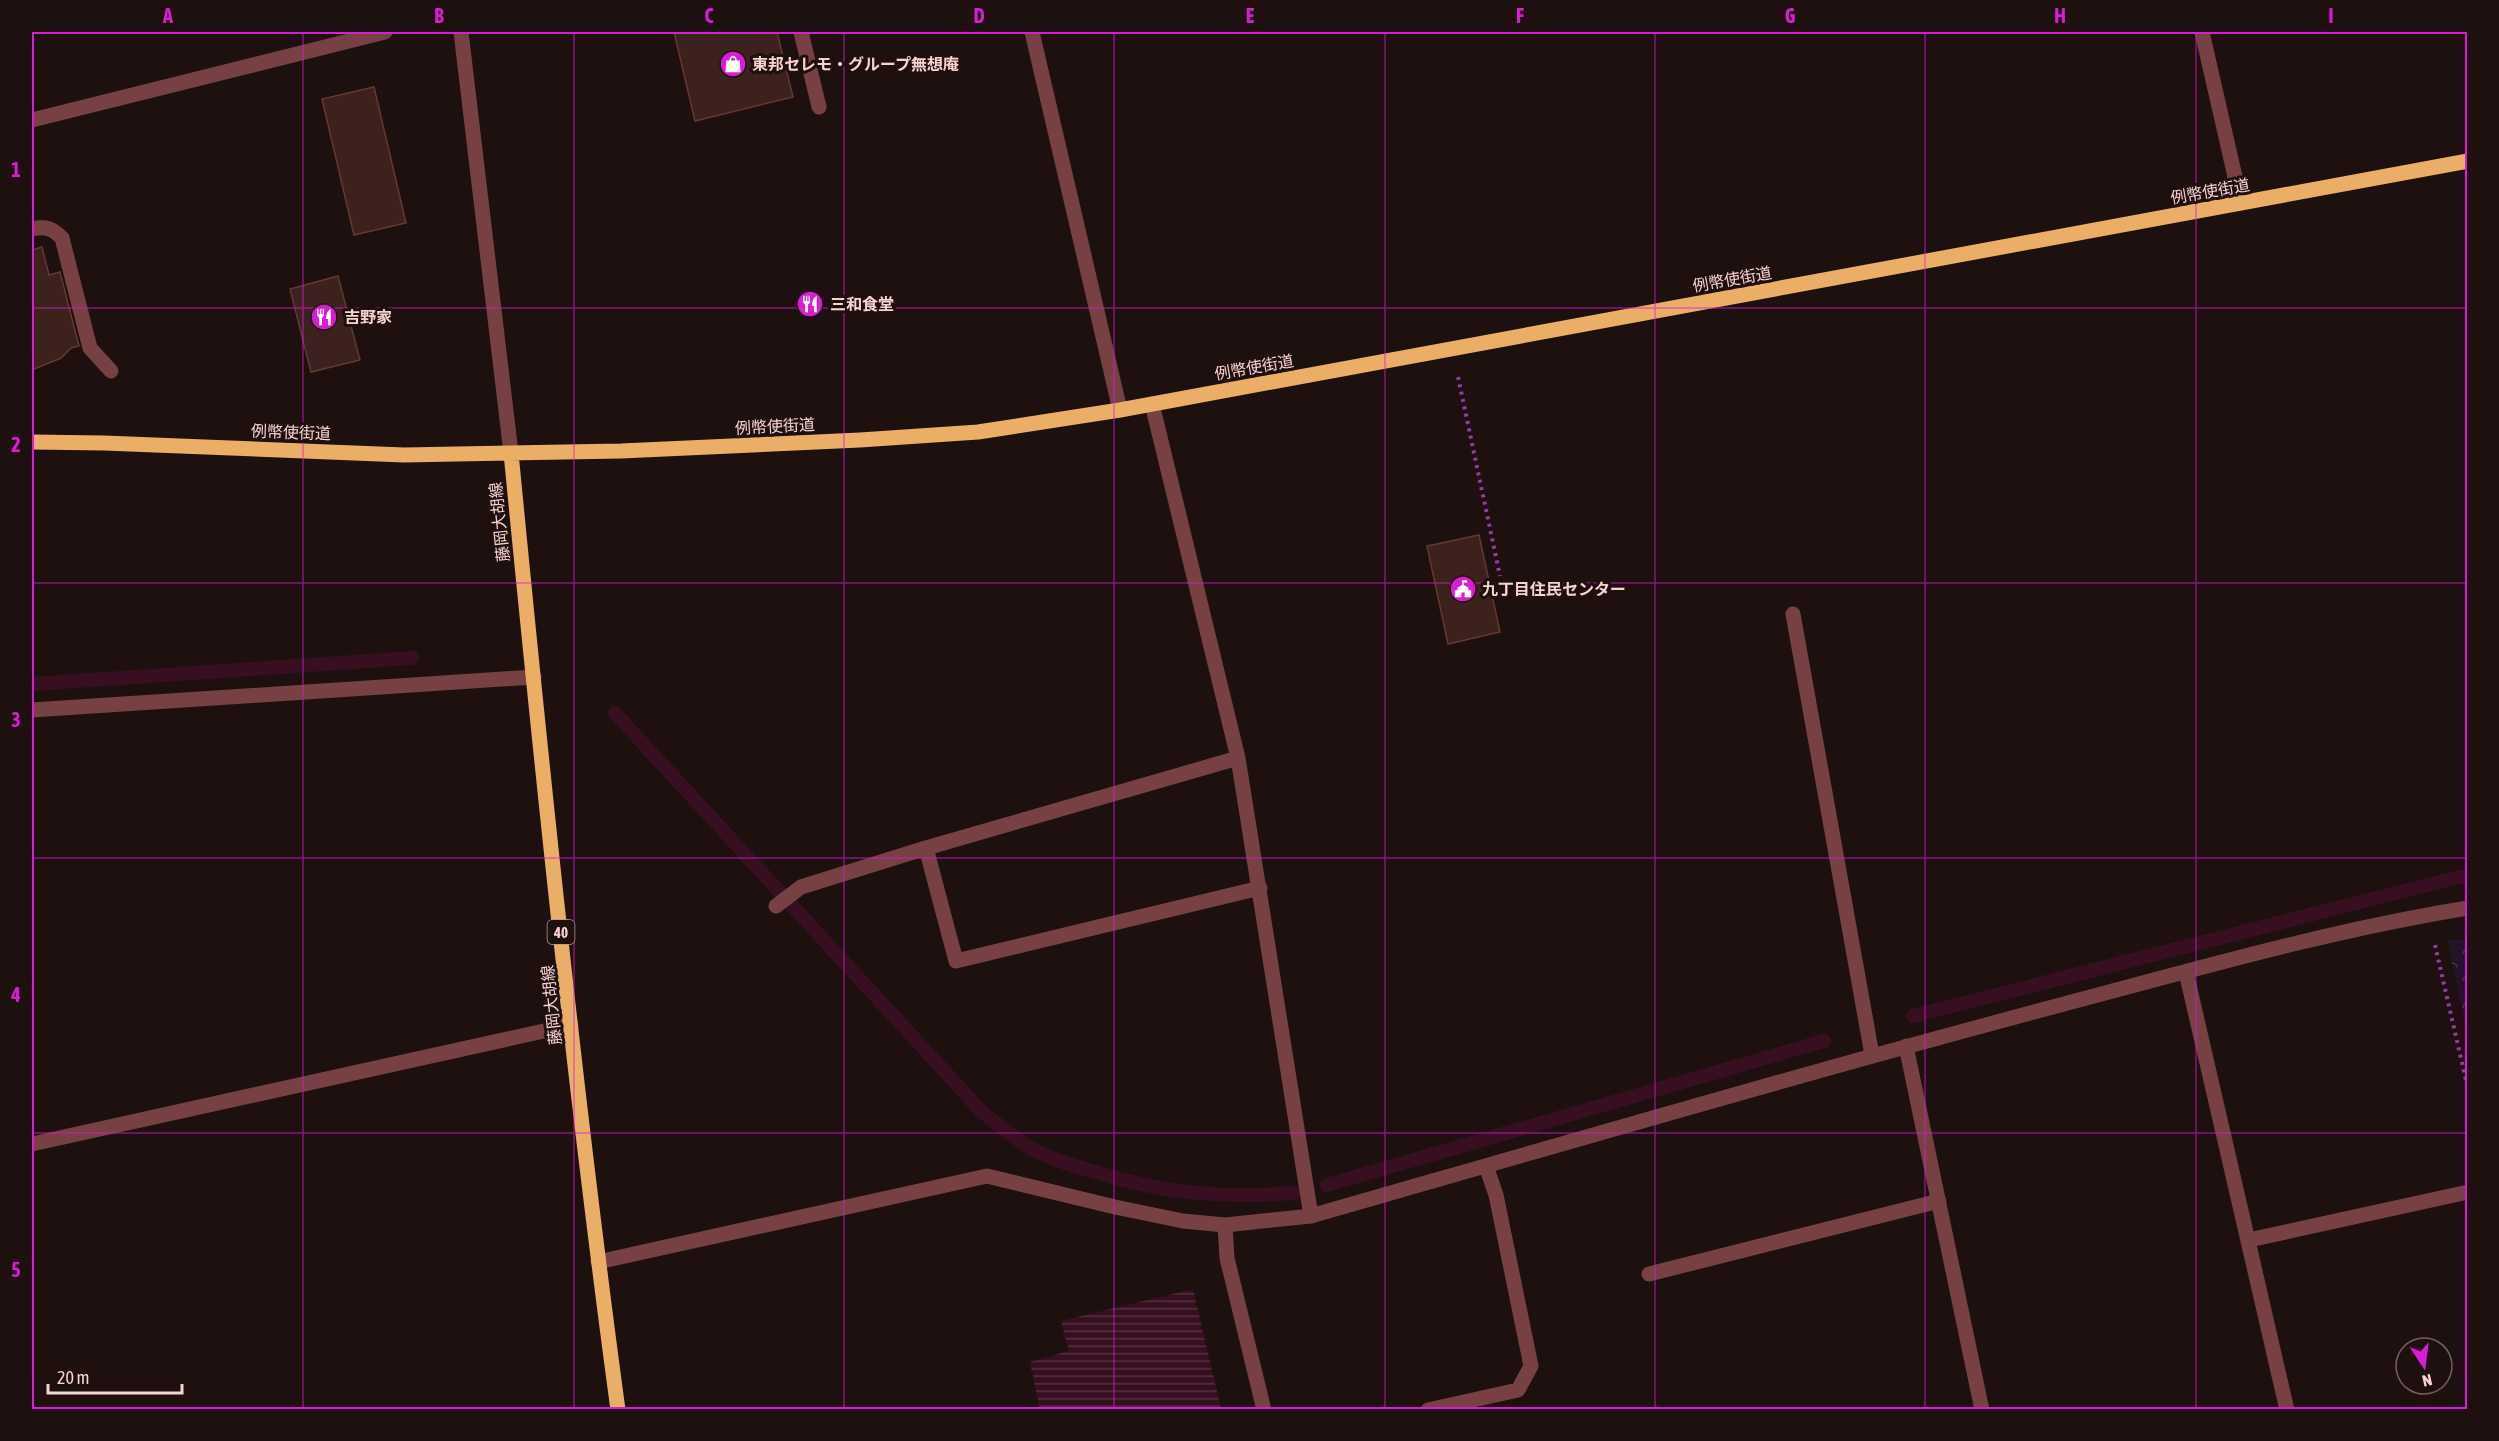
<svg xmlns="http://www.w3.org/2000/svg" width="2499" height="1441" font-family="'Asap Condensed','Noto Sans JP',sans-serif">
	<defs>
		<pattern id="park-crowns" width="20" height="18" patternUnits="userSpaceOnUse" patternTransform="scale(1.5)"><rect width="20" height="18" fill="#241327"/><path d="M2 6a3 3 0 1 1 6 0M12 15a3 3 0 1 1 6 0" fill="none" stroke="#453445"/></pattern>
		<pattern id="water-rules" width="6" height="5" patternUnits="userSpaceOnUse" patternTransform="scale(1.5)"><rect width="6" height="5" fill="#370f21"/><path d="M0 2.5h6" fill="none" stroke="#553140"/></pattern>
	</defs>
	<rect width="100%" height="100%" fill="#1e100f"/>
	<!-- park -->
	<path fill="url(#park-crowns)" d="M2447 940H2467V1031Z"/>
	<!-- water -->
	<path fill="url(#water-rules)" d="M1193 1289 1221 1409H1040L1030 1362 1069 1351 1061 1321Z"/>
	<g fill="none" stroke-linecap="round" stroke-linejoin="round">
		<!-- stream -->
		<path stroke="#370f21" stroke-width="14" d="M32 684 412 658
			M615 713 982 1112C998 1124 1013 1138 1030 1148 1050 1159 1073 1166 1095 1172 1166 1194 1220 1198 1294 1193
			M1913 1016 2459 877H2468
			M1327 1185 1824 1041"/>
	</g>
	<!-- building -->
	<path fill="#3c211d" stroke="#653832" stroke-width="1.5" d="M674 32H777L793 97 695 121Z
		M374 87 406 223 354 235 322 99Z
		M42 247 49 275 60 272 79 346 71 348 61 358 32 370V250Z
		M338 276 360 360 311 372 290 289Z
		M1479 535 1500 632 1448 644 1427 546Z"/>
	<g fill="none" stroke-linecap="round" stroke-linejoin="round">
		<!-- path -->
		<path stroke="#933ca2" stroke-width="4" stroke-dasharray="3 4.5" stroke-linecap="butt" d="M1458 377 1500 576
			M2435 945 2468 1089"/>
		<!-- minor -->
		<path stroke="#774042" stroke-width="15" d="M461 32 511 453
			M801 32 819 107
			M1032 32 1120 410
			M2202 32 2241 203
			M32 120 385 32
			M32 229C46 226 52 228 62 238L90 348 111 371
			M1152 404 1238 758 1311 1216
			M1793 614 1872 1055
			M32 710 534 677
			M926 848 956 961 1260 888
			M776 906 801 887 926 848 1238 758
			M2186 972 2287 1410
			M1906 1046 1982 1410
			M32 1144 571 1025
			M1225 1225 1227 1258 1264 1410
			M2249 1240 2468 1192
			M598 1262 987 1176 1115 1207 1183 1221 1225 1225 1311 1216C1562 1144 1812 1071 2064 1004 2197 969 2331 930 2468 908
			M1649 1274 1939 1201
			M1428 1410 1518 1390 1531 1366 1496 1195 1486 1166"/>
		<!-- major -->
		<path stroke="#ebae66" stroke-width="15" d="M32 442 104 443 404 455 621 451 860 440 978 432 1120 410 2468 161
			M511 453C542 772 575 1092 618 1410"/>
	</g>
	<!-- grid -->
	<path fill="none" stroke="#da1cd8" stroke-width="1.5" stroke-opacity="0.55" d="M303 32V1410M574 32V1410M844 32V1410M1114 32V1410M1385 32V1410M1655 32V1410M1925 32V1410M2196 32V1410M32 308H2468M32 583H2468M32 858H2468M32 1133H2468"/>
	<!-- icons -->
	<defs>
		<symbol id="shop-disc" viewBox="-11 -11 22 22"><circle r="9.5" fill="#da1cd8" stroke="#1e100f"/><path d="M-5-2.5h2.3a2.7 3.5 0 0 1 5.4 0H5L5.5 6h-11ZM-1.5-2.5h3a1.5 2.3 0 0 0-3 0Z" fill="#fff"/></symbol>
		<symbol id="restaurant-disc" viewBox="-11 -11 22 22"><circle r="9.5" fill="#da1cd8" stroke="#1e100f"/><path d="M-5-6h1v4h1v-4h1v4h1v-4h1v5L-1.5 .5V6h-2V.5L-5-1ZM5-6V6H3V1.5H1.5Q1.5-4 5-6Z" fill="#fff"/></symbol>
		<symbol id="civic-disc" viewBox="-11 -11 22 22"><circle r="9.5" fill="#da1cd8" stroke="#1e100f"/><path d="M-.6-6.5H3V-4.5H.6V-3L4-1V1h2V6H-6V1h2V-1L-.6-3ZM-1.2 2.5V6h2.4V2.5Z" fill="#fff"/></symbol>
	</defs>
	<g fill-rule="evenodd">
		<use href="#shop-disc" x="718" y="49" width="30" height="30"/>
		<use href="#restaurant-disc" x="795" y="289" width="30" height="30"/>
		<use href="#restaurant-disc" x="309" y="302" width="30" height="30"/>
		<use href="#civic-disc" x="1448" y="574" width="30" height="30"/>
	</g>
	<g text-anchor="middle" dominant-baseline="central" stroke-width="6" stroke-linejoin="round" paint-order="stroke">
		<!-- shield labels -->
		<rect fill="#1e100f" stroke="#b79897" stroke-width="1.5" x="547.5" y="920" width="27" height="24" rx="4.5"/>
		<g font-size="15" font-weight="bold" fill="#f9d2d1">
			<text x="561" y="932">40</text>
		</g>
		<!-- poi labels -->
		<g font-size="16" font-weight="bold" fill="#f9d2d1" stroke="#1e100f" text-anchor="start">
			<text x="752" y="64">東邦セレモ・グループ無想庵</text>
			<text x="830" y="304">三和食堂</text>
			<text x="344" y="317">吉野家</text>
			<text x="1482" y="589">九丁目住民センター</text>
		</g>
		<!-- street labels -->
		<g font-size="16" fill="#f9d2d1" stroke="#1e100f">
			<text transform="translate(2210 191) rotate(-10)">例幣使街道</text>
			<text transform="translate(1732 279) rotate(-10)">例幣使街道</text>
			<text transform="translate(1254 367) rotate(-10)">例幣使街道</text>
			<text transform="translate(775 426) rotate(-3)">例幣使街道</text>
			<text transform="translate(291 432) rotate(2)">例幣使街道</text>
			<text transform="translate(499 522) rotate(-96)">藤岡大胡線</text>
			<text transform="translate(551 1005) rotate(-96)">藤岡大胡線</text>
		</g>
	</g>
	<!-- border -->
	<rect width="2499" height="1441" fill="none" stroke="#1e100f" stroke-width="66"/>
	<!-- north arrow -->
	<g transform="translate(2424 1366) rotate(167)"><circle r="28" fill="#1e100f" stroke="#765e5d" stroke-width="1.5"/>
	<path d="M0-4.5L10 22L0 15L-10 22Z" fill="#da1cd8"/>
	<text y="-9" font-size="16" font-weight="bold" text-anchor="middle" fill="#f9d2d1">N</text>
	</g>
	<!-- scale -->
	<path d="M48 1384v9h134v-9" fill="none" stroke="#f9d2d1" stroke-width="3"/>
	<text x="57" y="1384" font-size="18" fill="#f9d2d1" stroke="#1e100f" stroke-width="4.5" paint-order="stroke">20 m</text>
	<rect x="33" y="33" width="2433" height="1375" fill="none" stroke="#da1cd8" stroke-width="2"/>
	<g font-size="20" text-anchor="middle" font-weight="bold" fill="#da1cd8">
		<text x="168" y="23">A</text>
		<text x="439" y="23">B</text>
		<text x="709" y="23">C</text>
		<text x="979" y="23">D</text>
		<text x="1250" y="23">E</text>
		<text x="1520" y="23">F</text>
		<text x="1790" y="23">G</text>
		<text x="2060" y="23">H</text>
		<text x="2331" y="23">I</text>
		<text x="16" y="177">1</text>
		<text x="16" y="452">2</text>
		<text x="16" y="727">3</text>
		<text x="16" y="1002">4</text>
		<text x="16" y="1277">5</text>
	</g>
</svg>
